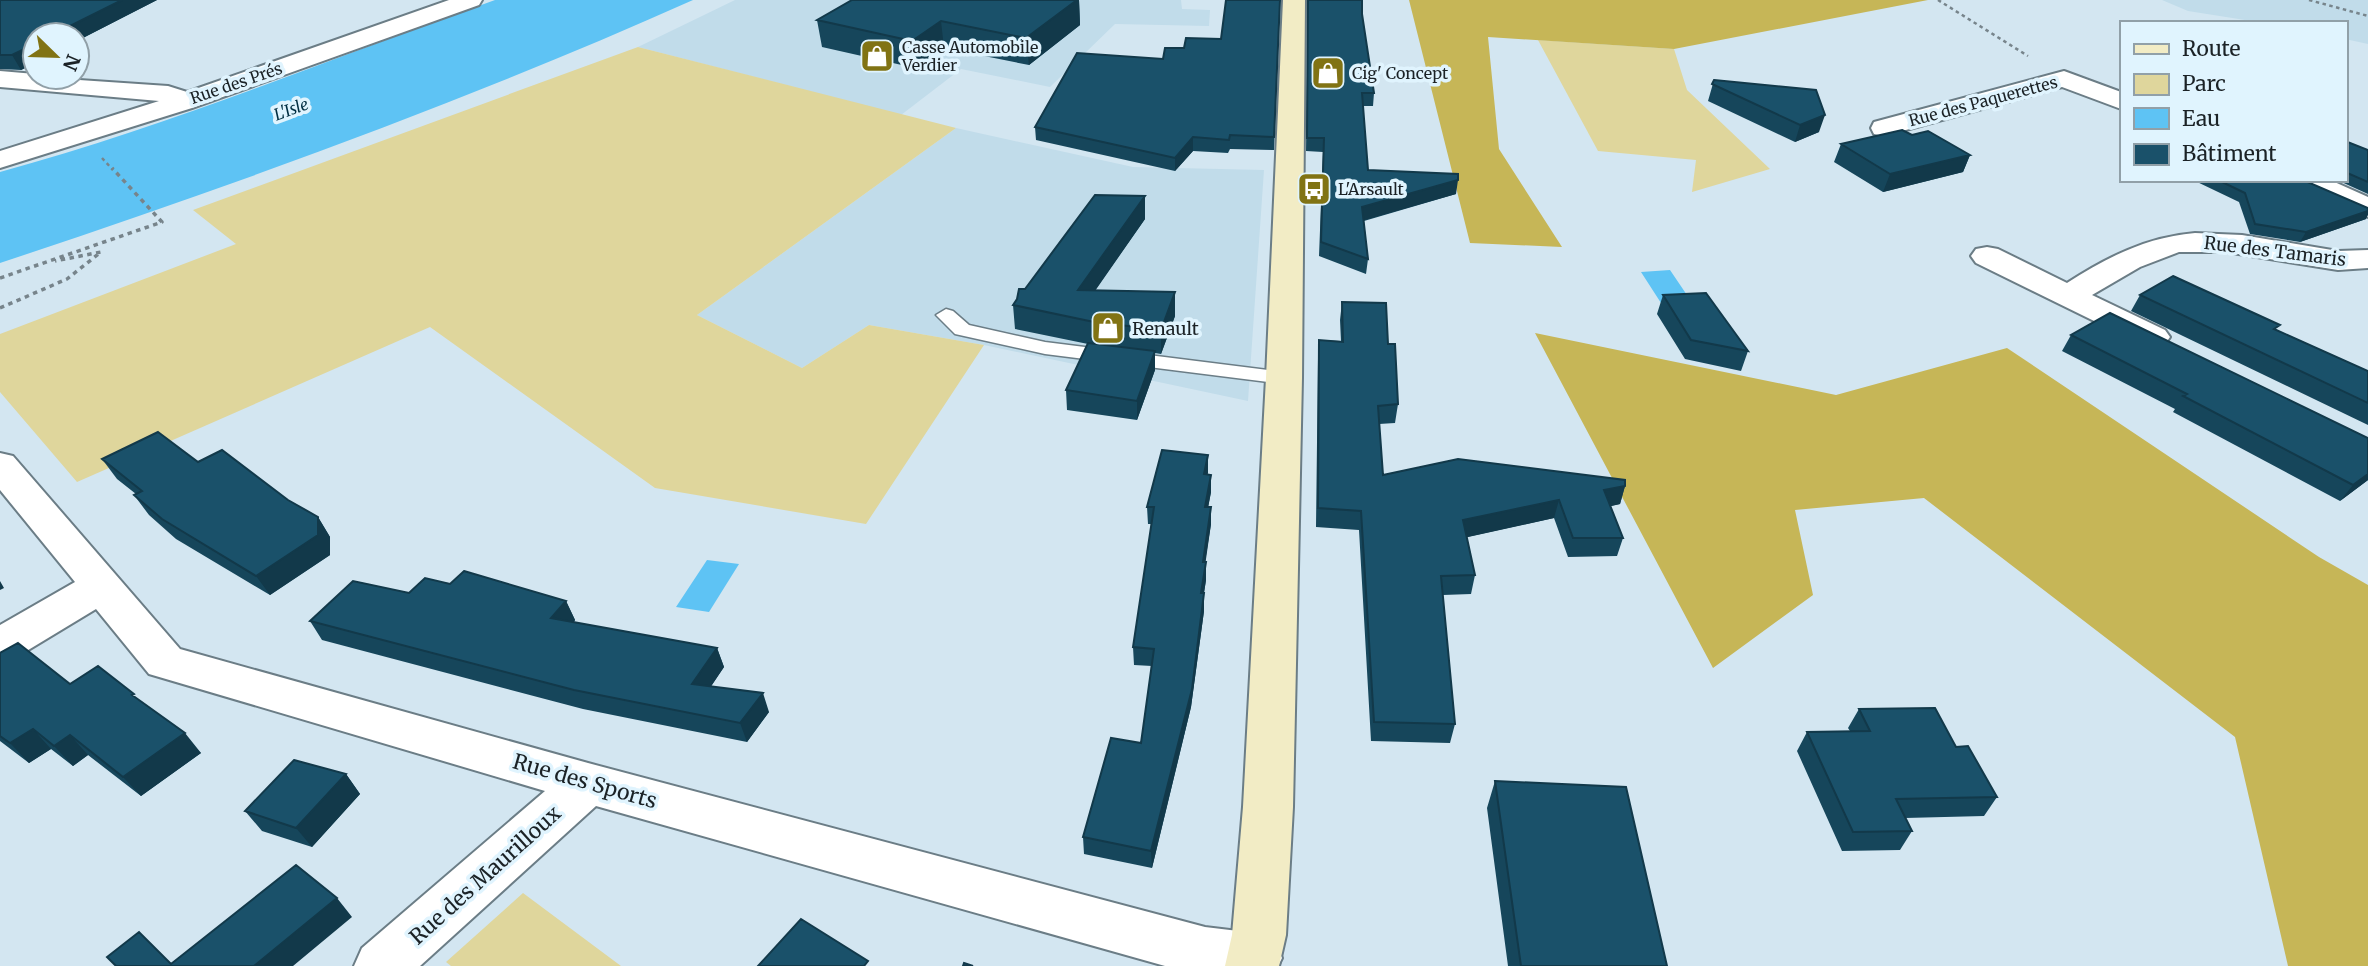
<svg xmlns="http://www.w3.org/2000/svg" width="2368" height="966" font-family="Merriweather,serif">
	<rect width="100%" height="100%" fill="#d3e6f1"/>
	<!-- built -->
	<path fill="#c1dcea" d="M735 0H1181L1182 9 1210 10 1209 26 1115 24 1050 87 961 69 901 115 638 47Z
		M2162 0H2368V44L2345 39V23L2245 20 2188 11Z
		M956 128 1133 167 1264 170 1248 401 984 345 869 325 802 368 697 315Z"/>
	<!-- green -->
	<path fill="#dfd69c" d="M1538 40 1674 49 1687 90 1770 169 1692 192 1696 160 1598 151Z
		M638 47 956 128 697 315 802 368 869 325 984 345 866 524 655 488 430 327 77 482 0 392V334L236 244 193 210Z
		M523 893 621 966H451L446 962Z"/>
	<!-- forest -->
	<path fill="#c6b657" d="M1409 0H1928L1674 49 1488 37 1499 149 1562 247 1470 243Z
		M1535 333 1836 395 2007 348 2319 557 2368 585V966H2288L2235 737 1924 498 1795 510 1813 595 1713 668Z"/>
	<!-- water -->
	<path fill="#5ec3f4" d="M495 0H693C467 101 235 185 0 263V172C169 126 330 59 495 0Z
		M1670 270 1691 301 1661 303 1641 272Z
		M707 560 739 564 709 612 676 607Z"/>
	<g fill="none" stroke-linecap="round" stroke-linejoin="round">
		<defs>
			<path id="service" d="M946 309 953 311 969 325 1045 342 1284 372 1291 374 1294 378 1291 382 1284 384 1045 354 955 334 936 315Z"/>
			<path id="minor" d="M449 0H482L479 5 192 108 0 168V151L159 101 0 87V71L35 74V77L168 86 187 92Z
				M2064 71 2121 92V109L2062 87 1884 136 1874 134 1871 128 1874 122Z
				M2292 180H2330L2368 197V217L2296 186Z
				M2195 233 2242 235 2338 251 2368 250V268L2338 270 2226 252H2179L2140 267 2092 295 2165 330 2170 337 2165 344 2153 347 2141 344 1976 263 1971 256 1976 249 1987 247 1998 249 2067 283C2107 257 2147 237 2195 233Z
				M0 453 13 456 180 649 588 763 1205 927 1255 933 1274 940 1282 958 1278 966H1165L596 806 420 966H354L362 948 545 791 149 674 96 609 15 658 0 663V625L75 582 0 490Z"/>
			<path id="secondary" d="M1283 0H1305L1302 378 1293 807 1286 935 1279 966H1225L1232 935 1243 807 1266 378Z"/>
		</defs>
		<!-- service casing -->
		<use href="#service" stroke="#6b7d86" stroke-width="3"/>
		<!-- minor casing -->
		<use href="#minor" stroke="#6b7d86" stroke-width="4"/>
		<!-- secondary casing -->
		<use href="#secondary" stroke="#6b7d86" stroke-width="4"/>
		<!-- path-far1 -->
		<path stroke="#77848b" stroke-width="2.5" stroke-dasharray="3.5 3.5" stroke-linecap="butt" d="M1938 0 2028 56
			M2309 0 2368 16
			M102 158 113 170"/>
		<!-- path -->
		<path stroke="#77848b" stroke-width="3.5" stroke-dasharray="4.5 4.5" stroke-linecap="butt" d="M0 278 162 222 112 168
			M0 308 67 279 101 252 55 261"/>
		<!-- service -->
		<use href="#service" fill="#fff" fill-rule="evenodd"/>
		<!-- minor -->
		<use href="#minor" fill="#fff" fill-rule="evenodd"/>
		<!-- secondary -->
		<use href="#secondary" fill="#f2ecc5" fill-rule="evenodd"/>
	</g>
	<!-- wall -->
	<path fill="#16465b" d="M0 0H157L77 41V35H35V63L21 70 0 69Z
		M1079 0 1080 25 1029 65 944 48 915 68 822 47 817 20Z
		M1280 0 1274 150 1230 149 1228 153 1193 151 1175 171 1036 140 1035 127 1184 48 1221 39 1236 1Z
		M1308 0H1362V14L1374 93 1373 106H1363L1368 170 1456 194 1364 221 1368 259 1366 274 1319 256 1323 152 1306 151Z
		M1714 80 1819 132 1795 142 1708 101Z
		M1912 135 1970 155 1963 172 1883 192 1834 162 1841 144Z
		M2345 141 2368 150V194L2337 180H2345Z
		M2193 180H2303L2366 219 2300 242 2250 234 2239 202Z
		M1145 196V219L1095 290 1175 292V316L1161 354 1155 353V370L1137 420 1067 410 1066 390 1088 344 1015 329 1013 305 1025 289Z
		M1663 295 1748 351 1741 371 1685 359 1657 314Z
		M2140 295 2277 330 2368 371V425L2131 311Z
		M1342 302 1388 344 1398 404 1395 423 1379 424 1383 475 1625 486 1620 504 1610 506 1623 538 1617 556 1568 557 1554 518 1467 537 1475 575 1471 594 1443 595 1455 724 1450 743 1371 741 1359 530 1316 527 1318 359 1319 340 1341 341 1340 320Z
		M2071 335 2368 480 2340 501 2173 412 2175 409 2062 351Z
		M102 459 198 462 288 500 318 517 330 537V555L270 595 176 539 149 515 134 495 136 494 117 479Z
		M1207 474 1211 475V492L1208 507 1211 524 1205 562 1206 580 1204 593V611L1191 707 1152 868 1084 854 1083 837 1141 743 1152 666 1134 665 1133 647 1152 524H1148L1147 507Z
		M450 584 566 601 575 620 574 622 717 648 724 667 711 686 769 712 747 742 583 709 322 640 310 621Z
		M0 653 70 684 139 700 201 753 141 796 88 755 73 766 51 749 29 763 0 741Z
		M1859 709 1956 747 1997 797 1984 816 1905 818 1912 831 1900 850 1842 851 1797 751 1807 732 1850 731 1848 728Z
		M346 774 360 794 312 847 262 831 245 811Z
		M1495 781 1667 966H1508L1487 808Z"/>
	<!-- shaded-wall -->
	<path fill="#12394a" d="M122 0H157L77 41V35H52Z
		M1077 0H1079L1080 25 1029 65 1026 38Z
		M941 21 944 48 915 68 912 41Z
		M35 44V63L21 70 12 55Z
		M1825 115 1819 132 1795 142 1800 125Z
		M1193 137V151L1175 171V158Z
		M1970 155 1963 172 1883 192 1890 174Z
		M1458 180 1456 194 1361 221 1362 207Z
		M1145 196V219L1079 314 1078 290Z
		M2368 211V215L2366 219 2300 242 2306 232Z
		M1175 292V316L1161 354V330Z
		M1155 351V370L1137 420V401Z
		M1208 455V473L1204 492V474Z
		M2368 474V480L2340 501 2353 485Z
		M1211 475V492L1205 524V507Z
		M1625 486 1620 504 1599 509 1604 490Z
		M1559 500 1554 518 1459 539 1463 520Z
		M1211 507V524L1203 580V562Z
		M318 517 330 537V555L270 595 256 576Z
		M1206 562V580L1201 611V593Z
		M0 581 4 588 0 590Z
		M1204 593V611L1191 707 1152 868 1151 851Z
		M566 601 575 620 561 637 551 618Z
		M717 648 724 667 700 703 692 684Z
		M763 693 769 712 747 742 740 723Z
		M33 729 51 749 29 763 10 743Z
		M185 733 201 753 141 796 123 777Z
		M70 735 88 755 73 766 54 746Z
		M346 774 360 794 312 847 296 828Z
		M337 898 352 917 293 966H254Z"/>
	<!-- building -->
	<path fill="#1a516a" stroke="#12394a" stroke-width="2" d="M0 0H122L52 35H35V44L12 55H0Z
		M852 0H1077L1026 38 941 21 912 41 817 20Z
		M1226 0H1280L1274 137 1230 135 1229 140 1193 137 1175 158 1035 127 1077 53 1163 59 1165 48H1184L1186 38 1221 39Z
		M1308 0H1362V14L1374 93H1362L1368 170 1458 174V180L1362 207 1368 259 1321 242 1324 138H1307Z
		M1714 80 1816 90 1825 115 1800 125 1712 84Z
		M1902 130 1912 135 1928 131 1970 155 1890 174 1841 144Z
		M2345 141 2368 150V182L2345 172Z
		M2218 180H2303L2368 208V211L2306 232 2255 224 2245 193Z
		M1095 195 1145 196 1078 290 1175 292 1161 330 1094 322 1013 305 1017 299 1019 289H1025Z
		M2173 276 2280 325 2274 329 2368 371V403L2140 295Z
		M1706 293 1748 351 1691 340 1663 295Z
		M1342 302 1386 303 1388 344H1395L1398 404 1378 406 1383 475 1458 459 1625 480V486L1604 490 1623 538H1573L1559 500 1463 520 1475 575 1441 576 1455 724 1374 722 1361 511 1318 508 1319 340 1343 342Z
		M2110 313 2368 438V474L2353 485 2183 396 2187 394 2071 335Z
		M1088 343 1155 351 1137 401 1066 390Z
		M158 432 198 462 222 450 288 500 318 517V535L256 576 162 519 134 495 142 491 102 459Z
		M1162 450 1208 455 1204 474 1211 475 1205 507H1211L1203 562H1206L1201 593H1204L1192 689 1151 851 1083 837 1111 738 1141 743 1154 649 1133 647 1154 507H1147Z
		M464 571 566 601 551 618 717 648 692 684 763 693 740 723 574 690 310 621 353 581 409 593 425 578 450 584Z
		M18 643 70 684 98 666 134 694 132 695 185 733 123 777 70 735 54 746 33 729 10 743 0 736V653Z
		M1935 708 1956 747 1968 746 1997 797 1896 799 1912 831 1853 832 1807 732 1870 731 1859 709Z
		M294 760 346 774 296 828 245 811Z
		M1495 781 1626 787 1667 966H1521Z
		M296 865 337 898 254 966H116L107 957 139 932 171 964Z
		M801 919 868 961 864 966H758Z
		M964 963 973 966H963Z"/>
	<!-- icons -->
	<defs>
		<symbol id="shop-square" viewBox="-11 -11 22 22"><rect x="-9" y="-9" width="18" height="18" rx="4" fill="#817314" stroke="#e0f4fe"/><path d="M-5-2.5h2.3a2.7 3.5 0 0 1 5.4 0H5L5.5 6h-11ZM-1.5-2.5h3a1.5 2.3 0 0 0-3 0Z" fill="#fff"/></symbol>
		<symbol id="bus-square" viewBox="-11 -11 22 22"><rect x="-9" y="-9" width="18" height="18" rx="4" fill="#817314" stroke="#e0f4fe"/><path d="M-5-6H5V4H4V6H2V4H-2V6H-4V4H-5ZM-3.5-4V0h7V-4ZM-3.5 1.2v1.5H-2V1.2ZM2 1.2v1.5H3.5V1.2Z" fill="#fff"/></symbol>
	</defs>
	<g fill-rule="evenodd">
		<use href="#shop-square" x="858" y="37" width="38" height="38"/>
		<use href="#shop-square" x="1309" y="54" width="38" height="38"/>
		<use href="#bus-square" x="1295" y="170" width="38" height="38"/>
		<use href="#shop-square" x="1089" y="309" width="38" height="38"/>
	</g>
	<g text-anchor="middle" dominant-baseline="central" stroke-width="7" stroke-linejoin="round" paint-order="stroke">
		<!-- far-poi labels -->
		<g font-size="16" fill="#1b2226" stroke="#e0f4fe" text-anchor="start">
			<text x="902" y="47">Casse Automobile<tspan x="902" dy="18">Verdier</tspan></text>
			<text x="1352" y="73">Cig' Concept</text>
			<text x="1338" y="189">L'Arsault</text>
		</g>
		<!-- far-street labels -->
		<g font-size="16" fill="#1b2226" stroke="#e0f4fe">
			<text transform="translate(236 83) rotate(-19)">Rue des Prés</text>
			<text transform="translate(1983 101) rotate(-15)">Rue des Paquerettes</text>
		</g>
		<!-- far-water labels -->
		<g font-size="16" font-style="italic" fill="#002e41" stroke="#e0f4fe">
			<text transform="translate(291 109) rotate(-20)">L'Isle</text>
		</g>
		<!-- street labels -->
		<g font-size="18" fill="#1b2226" stroke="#e0f4fe">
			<text transform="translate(2275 251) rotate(7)">Rue des Tamaris</text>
		</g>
		<!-- poi labels -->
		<g font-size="18" fill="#1b2226" stroke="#e0f4fe" text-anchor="start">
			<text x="1132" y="328">Renault</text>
		</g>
		<!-- near-street labels -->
		<g font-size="21" fill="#1b2226" stroke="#e0f4fe">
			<text transform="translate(585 781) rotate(16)">Rue des Sports</text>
			<text transform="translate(485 875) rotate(-42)">Rue des Maurilloux</text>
		</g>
	</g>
	<!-- legend -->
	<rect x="2120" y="21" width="228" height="161" fill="#e0f4fe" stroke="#91a0a8" stroke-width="2"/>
	<rect x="2134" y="44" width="35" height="10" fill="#f2ecc5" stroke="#91a0a8" stroke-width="2"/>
	<text x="2182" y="56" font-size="21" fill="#1b2226">Route</text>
	<rect x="2134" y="74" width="35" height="21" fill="#dfd69c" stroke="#91a0a8" stroke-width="2"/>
	<text x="2182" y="91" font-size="21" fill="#1b2226">Parc</text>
	<rect x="2134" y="108" width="35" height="21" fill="#5ec3f4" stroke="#91a0a8" stroke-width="2"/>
	<text x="2182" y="126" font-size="21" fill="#1b2226">Eau</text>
	<rect x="2134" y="144" width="35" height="21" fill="#1a516a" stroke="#91a0a8" stroke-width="2"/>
	<text x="2182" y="161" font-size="21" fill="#1b2226">Bâtiment</text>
	<!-- north arrow -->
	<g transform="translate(56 56) rotate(113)"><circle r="33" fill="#e0f4fe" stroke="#91a0a8" stroke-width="2"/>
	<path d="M0-5L12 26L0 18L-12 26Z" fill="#817314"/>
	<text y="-10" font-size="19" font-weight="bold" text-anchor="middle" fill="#1b2226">N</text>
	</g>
</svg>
